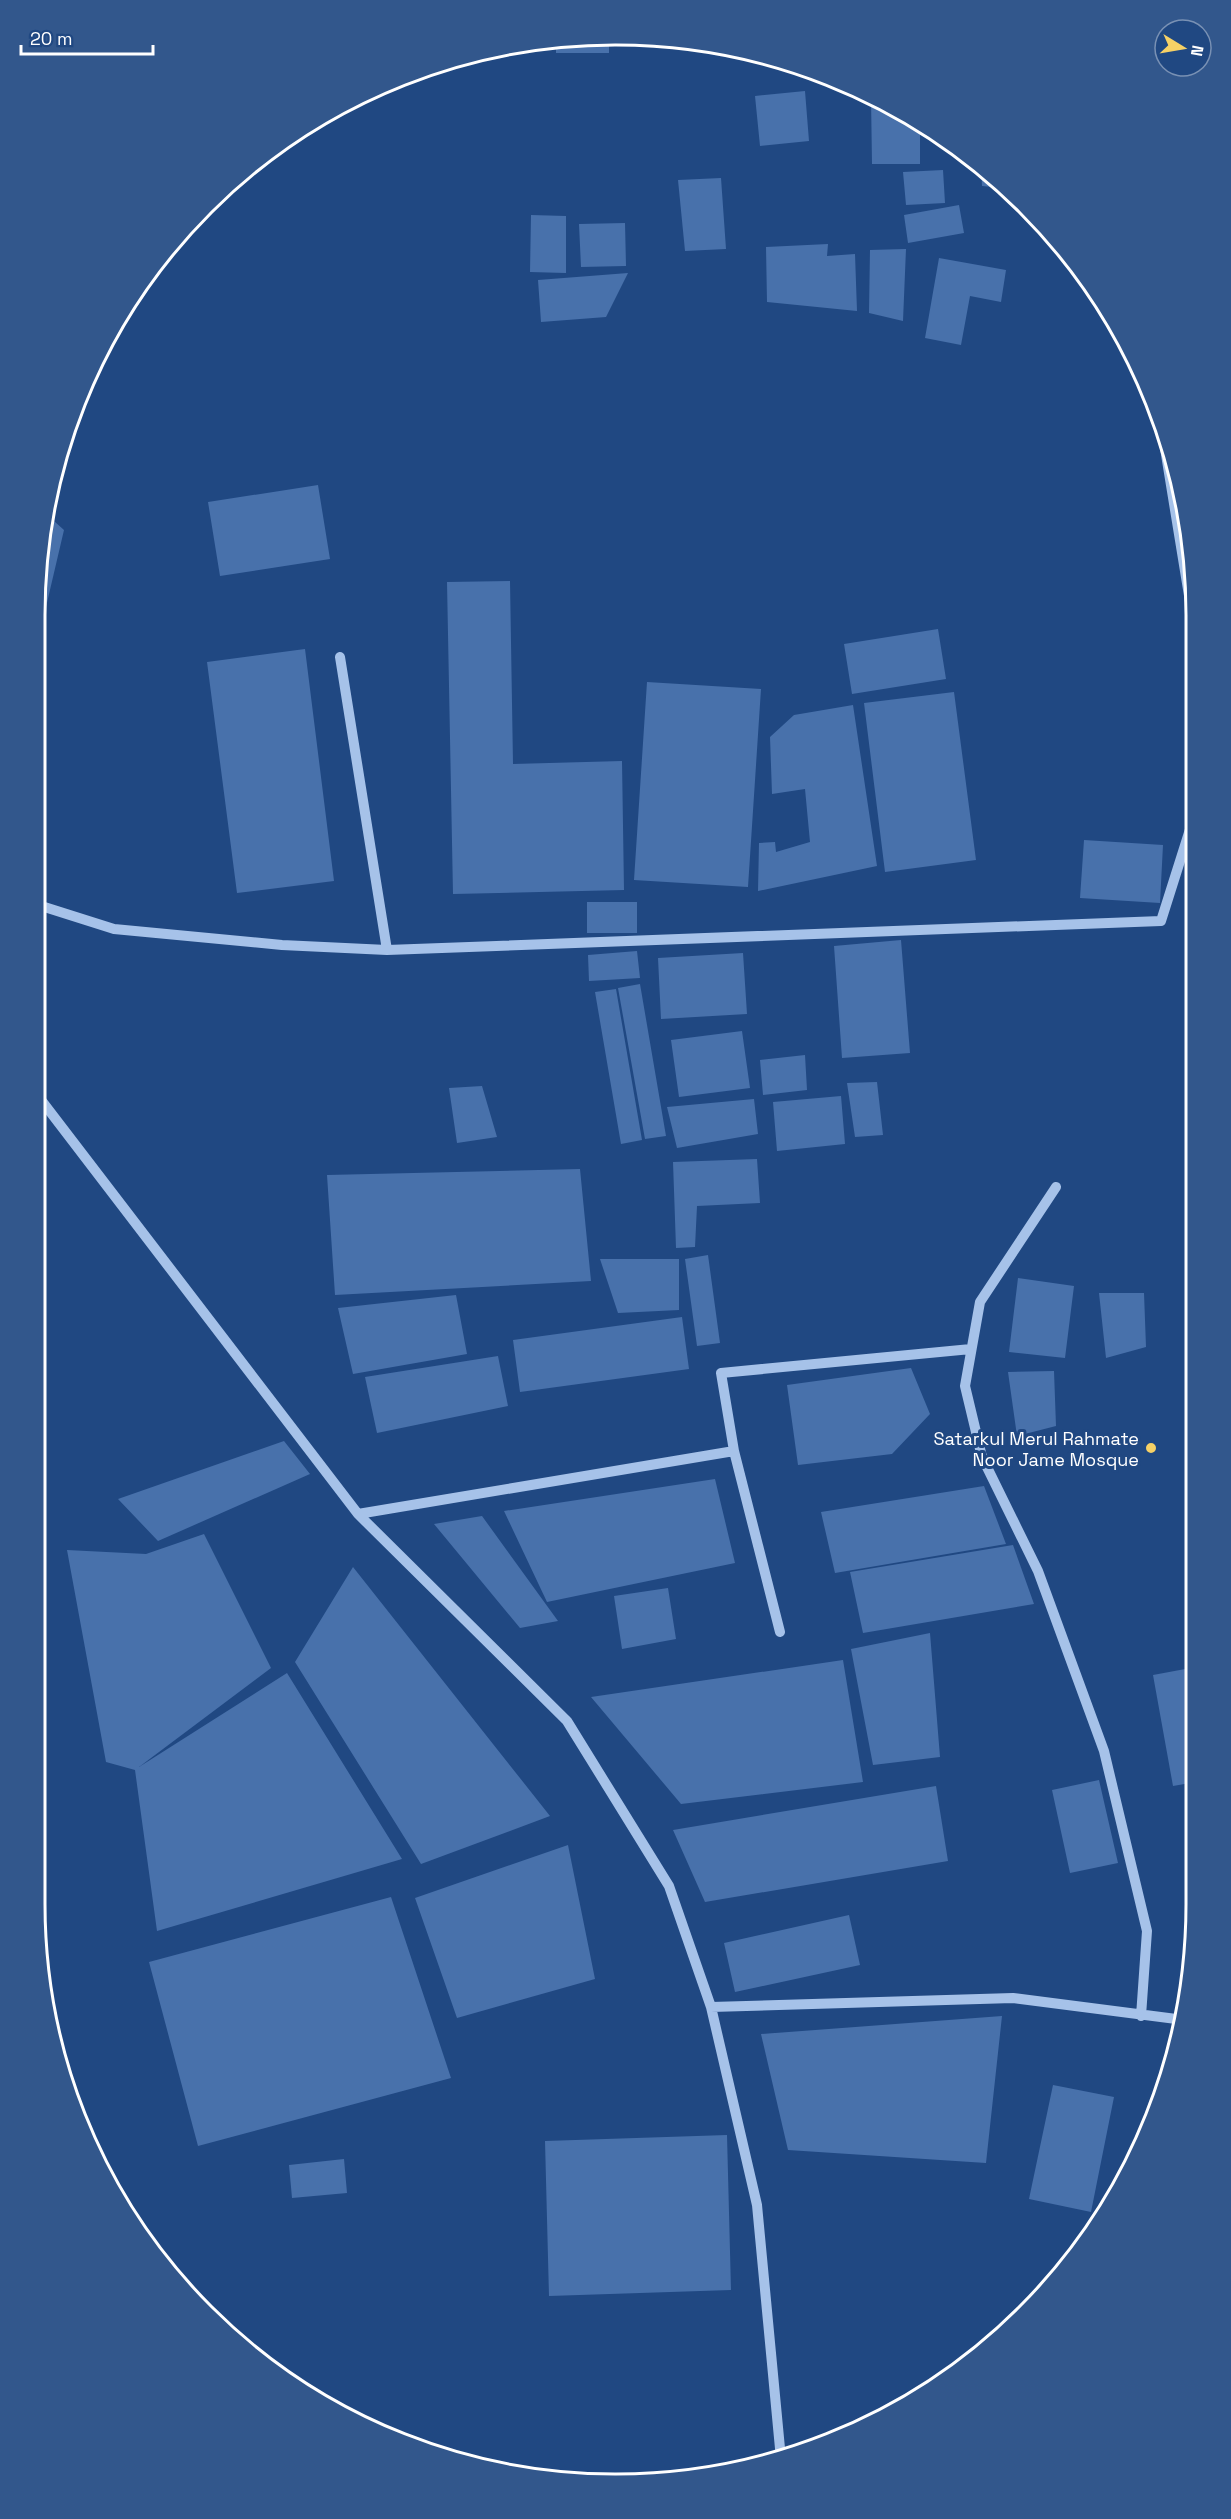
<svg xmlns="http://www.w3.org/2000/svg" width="1231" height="2519" font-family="'Space Grotesk',sans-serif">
	<rect width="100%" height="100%" fill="#204882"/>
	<!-- building -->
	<path fill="#4871ab" d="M609 35V53H556V40Z
		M805 91 809 141 760 146 755 96Z
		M871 98 920 126V164H872Z
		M981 166V167L1003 188 982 186Z
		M943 170 945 203 906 205 903 172Z
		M721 178 726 249 685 251 678 180Z
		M959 205 964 233 908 243 904 215Z
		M531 215 566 216V273L530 272Z
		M625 223 626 266 581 267 579 224Z
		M828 244 827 256 855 254 857 311 767 302 766 247Z
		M906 249 903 321 869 313 870 250Z
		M939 258 1006 270 1001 302 970 296 961 345 925 338Z
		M628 273 606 317 541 322 538 280Z
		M318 485 330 559 220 576 208 502Z
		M45 513 64 530 35 654V615Z
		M510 581 513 764 622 761 624 890 453 894 447 582Z
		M938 629 946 679 852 694 844 644Z
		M305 649 334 881 237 893 207 662Z
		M647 682 761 689 748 887 634 880Z
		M954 692 976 860 885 872 864 703Z
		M853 705 877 866 758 891 759 843 775 842 776 852 810 842 805 789 772 794 770 737 794 715Z
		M1084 840 1163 845 1160 903 1080 898Z
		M587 902H637V933H587Z
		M901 940 910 1053 842 1058 834 946Z
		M637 951 640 978 589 981 588 955Z
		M743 953 747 1014 661 1019 658 958Z
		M640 984 666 1136 645 1139 618 988Z
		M616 989 642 1140 621 1144 595 992Z
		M742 1031 750 1088 679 1097 671 1040Z
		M805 1055 807 1090 763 1095 760 1060Z
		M877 1082 883 1135 855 1137 847 1083Z
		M482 1086 497 1137 457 1143 449 1088Z
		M841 1096 845 1144 777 1151 773 1102Z
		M754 1099 758 1134 677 1148 667 1107Z
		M757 1159 760 1203 697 1206 695 1247 676 1248 673 1162Z
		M580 1169 591 1281 335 1295 327 1175Z
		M708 1255 720 1343 697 1346 685 1259Z
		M600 1259H679V1310L618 1313Z
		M1018 1278 1074 1286 1065 1358 1009 1352Z
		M1099 1293H1144L1146 1347 1106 1358Z
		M456 1295 467 1354 353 1374 338 1308Z
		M1187 1301H1194V1350H1193Z
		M682 1317 689 1369 520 1392 513 1340Z
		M498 1356 508 1406 377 1433 365 1377Z
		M911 1368 930 1414 892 1454 798 1465 787 1385Z
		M1054 1371 1056 1426 1017 1436 1008 1372Z
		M284 1441 310 1474 158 1541 118 1499Z
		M715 1479 735 1563 547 1602 504 1511Z
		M984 1486 1006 1544 835 1573 821 1512Z
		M482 1516 558 1621 520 1628 434 1524Z
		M204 1534 271 1668 139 1767 287 1673 402 1859 157 1931 135 1770 106 1762 67 1550 146 1554Z
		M1013 1545 1034 1604 863 1633 850 1572Z
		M353 1567 550 1816 421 1864 295 1662Z
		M668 1588 676 1639 622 1649 614 1596Z
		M930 1633 940 1757 873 1765 851 1649Z
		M843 1660 863 1782 681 1804 591 1697Z
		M1196 1667V1782L1173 1786 1153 1675Z
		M1099 1780 1118 1863 1070 1873 1052 1790Z
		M936 1786 948 1861 705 1902 673 1830Z
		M568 1845 595 1979 457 2018 415 1898Z
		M391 1897 451 2078 198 2146 149 1962Z
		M849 1915 860 1965 735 1992 724 1943Z
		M1002 2016 986 2163 788 2150 761 2034Z
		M1053 2085 1114 2097 1091 2212 1029 2199Z
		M727 2135 731 2290 549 2296 545 2141Z
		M344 2159 347 2193 292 2198 289 2165Z"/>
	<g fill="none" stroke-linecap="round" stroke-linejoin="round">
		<!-- minor -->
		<path stroke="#a6c2e9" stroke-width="10" d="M1162 430 1192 614
			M340 657 387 950
			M35 904 114 929 282 945 387 950 1161 921 1193 820
			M35 1092 358 1514 567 1721 669 1886 711 2007 757 2205 781 2459
			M1056 1187 980 1302 965 1386 982 1457 1038 1571 1104 1751 1147 1931 1141 2016
			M734 1451 780 1632
			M358 1514 734 1451 721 1373 971 1349
			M711 2007 1013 1998 1184 2020"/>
	</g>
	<!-- markers -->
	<circle fill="#f6d166" stroke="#204882" stroke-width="2" cx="1151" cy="1448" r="6"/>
	<g text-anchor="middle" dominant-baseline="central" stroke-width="6" stroke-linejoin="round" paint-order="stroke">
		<!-- poi labels -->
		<g font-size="18" fill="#fff" stroke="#204882" text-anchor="end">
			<text x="1139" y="1438">Satarkul Merul Rahmate<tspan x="1139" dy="21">Noor Jame Mosque</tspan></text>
		</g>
	</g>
	<!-- crop -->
	<path d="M0 0H1231V2519H0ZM615 45H616A570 570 0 0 1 1186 615V1904A570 570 0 0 1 616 2474H615A570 570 0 0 1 45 1904V615A570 570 0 0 1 615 45Z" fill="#32578c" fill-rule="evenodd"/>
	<path fill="none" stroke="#fff" stroke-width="3" d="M615 45H616A570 570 0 0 1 1186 615V1904A570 570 0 0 1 616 2474H615A570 570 0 0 1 45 1904V615A570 570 0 0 1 615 45Z"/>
	<!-- north arrow -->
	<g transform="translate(1183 48) rotate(101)"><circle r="28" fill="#204882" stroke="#7991b4" stroke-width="1.5"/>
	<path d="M0-4.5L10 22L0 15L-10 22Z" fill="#f6d166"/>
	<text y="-9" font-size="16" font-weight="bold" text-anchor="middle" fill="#ffffff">N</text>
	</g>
	<!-- scale -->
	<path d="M21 45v9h132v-9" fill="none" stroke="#ffffff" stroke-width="3"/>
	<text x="30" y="45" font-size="18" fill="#ffffff" stroke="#204882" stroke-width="4.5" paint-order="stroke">20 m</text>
</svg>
